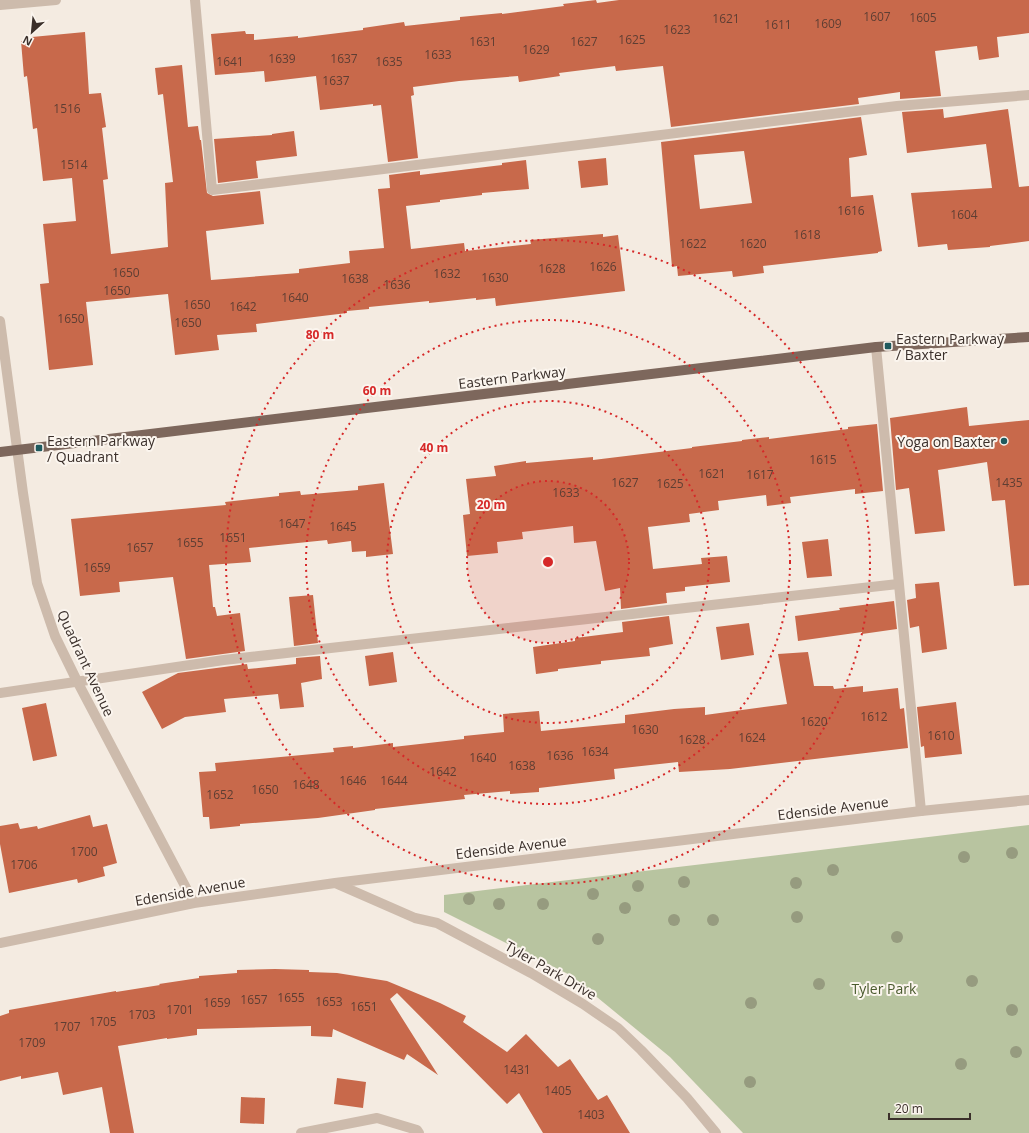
<svg xmlns="http://www.w3.org/2000/svg" width="1029" height="1133" font-family="'Open Sans',sans-serif">
	<rect width="100%" height="100%" fill="#f4ebe1"/>
	<!-- green -->
	<path fill="#b8c4a0" d="M1029 825V1133H743L670 1057 570 975 444 912V895Z"/>
	<!-- building -->
	<path fill="#c8694b" fill-rule="evenodd" d="M596 0 597 3 619 0H1029V33L997 37 999 57 979 60 977 46 935 51 941 96 900 99V92L858 98 859 104 671 127 663 66 616 71 615 66 559 73 560 76 519 82 518 76 459 81 413 87 414 95 411 96 418 158 388 162 381 105 373 106V104L320 110 316 76 265 82 264 71 215 75 211 34 245 31 246 34H254V40L298 36V38L363 30V28L404 22 405 26 460 20V17L502 13V14L564 6 563 4Z
		M85 32 89 94 101 93 106 127 102 128 108 179 103 180 111 254 168 247 165 183 173 182 163 94 158 95 155 68 182 65 188 127 198 126 200 140H201L207 193 213 196 260 191 264 224 206 231 211 280 299 273V269L350 263 349 251 384 248 378 189 390 188 389 175 420 171V175L502 165V163L526 160 529 189 482 193V195L440 200V202L406 206 411 249 464 243 465 251 531 244 530 240 603 234V237L618 235 625 291 496 306 495 298 476 300V298L429 303V301L369 307V309L347 311V313L256 324 257 332 217 335 219 350 175 355 168 294 86 302 93 365 49 370 40 284 49 283 43 224 76 221 72 178 43 181 37 128 33 129 27 76 24 77 21 41 32 40V37Z
		M943 109 944 118 1008 109 1019 187 1029 186V241L990 246V247L948 250 947 244 918 247 911 193 992 188 986 144 907 153 902 112Z
		M861 117 867 155 849 158 851 197 873 195 882 251 878 252V253L763 266 764 273 733 277 732 271 678 276 677 266 672 267 661 142ZM744 151 752 203 700 209 694 155Z
		M294 131 297 156 256 161 258 178 218 183 214 139 272 135V134Z
		M606 158 608 185 581 188 578 161Z
		M967 407 969 426 1029 420V585L1014 586 1005 500 992 501 987 462 938 470 945 531 915 534 909 488 896 490 890 418Z
		M877 424 883 491 855 494V489L790 497 791 503 767 506 766 495 718 501 719 510 689 514 690 522 648 527 653 569 702 564 701 558 727 556 730 582 685 587V591L666 593 667 603 621 609 620 588 605 591 596 541 574 543 573 526 522 532 523 539 497 542 498 553 467 556 463 515 470 514 466 479 496 476 494 466 526 461V463L593 457V460L692 448V447L742 441V440L769 437V439L848 429V427Z
		M384 483 393 554 366 557V551L352 552 351 541 328 544 327 540 249 548 251 562 209 565 213 607H215L217 616 240 613 245 651 186 659 173 577 119 582 120 592 80 596 71 519 226 505 225 502 279 496V493L300 491 301 495 358 490V486Z
		M828 539 832 576 807 578 802 542Z
		M939 582 947 649 922 653 919 626 910 628 907 600 916 598 915 584Z
		M313 595 318 643 294 646 289 597Z
		M894 601 897 629 862 634V632L798 641 795 616 840 610 839 608Z
		M669 616 673 644 649 648 650 656 601 661V664L558 669V671L536 674 533 647 575 641V638L623 632 622 622Z
		M749 623 754 655 721 660 716 627Z
		M393 652 397 682 369 686 365 656Z
		M808 652 814 686H833L834 689 863 686V692L898 688 900 709 904 708 908 748 730 769 679 772 678 762 614 769 615 779 539 788V792L510 794V791L464 795 465 799 375 809V810L318 818 240 824V826L210 829 209 817H203L199 772 216 771 215 763 334 752 333 748 353 746V748L393 743V747L464 739V736L504 732 503 714 539 711 541 731 625 723V715L674 709 705 707V715L787 704 778 654Z
		M320 656 322 679 301 683 304 707 280 709 278 694 224 699 226 712 185 717 162 729 142 692 178 673 247 664 248 669 296 664V658Z
		M956 702 962 754 925 758 924 746 921 747 917 707Z
		M46 703 57 756 33 761 22 708Z
		M90 815 93 827 107 824 117 863 103 867 105 876 78 883 77 879 9 893 0 844V826L18 823 20 829 37 826 38 829Z
		M275 969 309 970V972L337 973 387 981 440 1003 466 1016 463 1022 507 1052 526 1034 558 1067 570 1059 598 1100 607 1095 630 1133H543L519 1093 507 1104 397 993 390 999 438 1075 407 1054 404 1060 333 1029 332 1037 311 1036V1026L197 1029V1035L167 1039V1038L118 1046 134 1133H110L102 1087 63 1095 58 1072 21 1079V1076L0 1081V1016L9 1013V1010L116 991V992L160 985 159 984 199 978V976L237 973V970Z
		M337 1078 366 1082 363 1108 334 1104Z
		M241 1097 265 1098 264 1124 240 1123Z"/>
	<g fill="none" stroke-linecap="round" stroke-linejoin="round">
		<!-- lane -->
		<path stroke="#cdbbac" stroke-width="10" d="M195 0 212 190 897 106 1029 95
			M876 347 921 811
			M0 693 224 660 898 584
			M301 1133 377 1118 417 1130 419 1133"/>
		<!-- street -->
		<path stroke="#cdbbac" stroke-width="10" d="M0 5 56 0
			M0 321 23 493 37 583 55 636 77 681 194 903
			M335 883 415 918 437 923 531 973 583 1004 618 1028 641 1050 687 1098 716 1133
			M0 943 194 903 335 883 921 811 1029 800"/>
		<!-- primary -->
		<path stroke="#7d675c" stroke-width="10" d="M0 452 876 347 1029 337"/>
	</g>
	<!-- trees -->
	<g fill="#969b7f">
		<circle cx="1012" cy="853" r="6"/>
		<circle cx="964" cy="857" r="6"/>
		<circle cx="833" cy="870" r="6"/>
		<circle cx="684" cy="882" r="6"/>
		<circle cx="796" cy="883" r="6"/>
		<circle cx="638" cy="886" r="6"/>
		<circle cx="593" cy="894" r="6"/>
		<circle cx="469" cy="899" r="6"/>
		<circle cx="499" cy="904" r="6"/>
		<circle cx="543" cy="904" r="6"/>
		<circle cx="625" cy="908" r="6"/>
		<circle cx="797" cy="917" r="6"/>
		<circle cx="674" cy="920" r="6"/>
		<circle cx="713" cy="920" r="6"/>
		<circle cx="897" cy="937" r="6"/>
		<circle cx="598" cy="939" r="6"/>
		<circle cx="972" cy="981" r="6"/>
		<circle cx="819" cy="984" r="6"/>
		<circle cx="751" cy="1003" r="6"/>
		<circle cx="1012" cy="1010" r="6"/>
		<circle cx="1016" cy="1052" r="6"/>
		<circle cx="961" cy="1064" r="6"/>
		<circle cx="750" cy="1082" r="6"/>
	</g>
	<!-- distance rings -->
	<circle cx="548" cy="562" r="81" fill="#d62828" fill-opacity=".12"/>
	<g fill="none" stroke="#d62828" stroke-width="2" stroke-dasharray="2 4">
		<circle cx="548" cy="562" r="81"/>
		<circle cx="548" cy="562" r="161"/>
		<circle cx="548" cy="562" r="242"/>
		<circle cx="548" cy="562" r="322"/>
	</g>
	<!-- markers -->
	<g fill="#1f5a5e" stroke="#fbf5ee" stroke-width="1.5">
		<rect x="884" y="342" width="8" height="8" rx="2"/>
		<circle cx="1004" cy="441" r="4"/>
		<rect x="35" y="444" width="8" height="8" rx="2"/>
	</g>
	<g text-anchor="middle" dominant-baseline="central" stroke-width="4" stroke-linejoin="round" paint-order="stroke">
		<!-- number labels -->
		<g font-size="12" fill="#5e3e33">
			<text x="877" y="16">1607</text>
			<text x="923" y="17">1605</text>
			<text x="726" y="18">1621</text>
			<text x="828" y="23">1609</text>
			<text x="778" y="24">1611</text>
			<text x="677" y="29">1623</text>
			<text x="632" y="39">1625</text>
			<text x="483" y="41">1631</text>
			<text x="584" y="41">1627</text>
			<text x="536" y="49">1629</text>
			<text x="438" y="54">1633</text>
			<text x="282" y="58">1639</text>
			<text x="344" y="58">1637</text>
			<text x="230" y="61">1641</text>
			<text x="389" y="61">1635</text>
			<text x="336" y="80">1637</text>
			<text x="67" y="108">1516</text>
			<text x="74" y="164">1514</text>
			<text x="851" y="210">1616</text>
			<text x="964" y="214">1604</text>
			<text x="807" y="234">1618</text>
			<text x="693" y="243">1622</text>
			<text x="753" y="243">1620</text>
			<text x="603" y="266">1626</text>
			<text x="552" y="268">1628</text>
			<text x="126" y="272">1650</text>
			<text x="447" y="273">1632</text>
			<text x="495" y="277">1630</text>
			<text x="355" y="278">1638</text>
			<text x="397" y="284">1636</text>
			<text x="117" y="290">1650</text>
			<text x="295" y="297">1640</text>
			<text x="197" y="304">1650</text>
			<text x="243" y="306">1642</text>
			<text x="71" y="318">1650</text>
			<text x="188" y="322">1650</text>
			<text x="823" y="459">1615</text>
			<text x="712" y="473">1621</text>
			<text x="760" y="474">1617</text>
			<text x="625" y="482">1627</text>
			<text x="1009" y="482">1435</text>
			<text x="670" y="483">1625</text>
			<text x="566" y="492">1633</text>
			<text x="292" y="523">1647</text>
			<text x="343" y="526">1645</text>
			<text x="233" y="537">1651</text>
			<text x="190" y="542">1655</text>
			<text x="140" y="547">1657</text>
			<text x="97" y="567">1659</text>
			<text x="874" y="716">1612</text>
			<text x="814" y="721">1620</text>
			<text x="645" y="729">1630</text>
			<text x="941" y="735">1610</text>
			<text x="752" y="737">1624</text>
			<text x="692" y="739">1628</text>
			<text x="595" y="751">1634</text>
			<text x="560" y="755">1636</text>
			<text x="483" y="757">1640</text>
			<text x="522" y="765">1638</text>
			<text x="443" y="771">1642</text>
			<text x="353" y="780">1646</text>
			<text x="394" y="780">1644</text>
			<text x="306" y="784">1648</text>
			<text x="265" y="789">1650</text>
			<text x="220" y="794">1652</text>
			<text x="84" y="851">1700</text>
			<text x="24" y="864">1706</text>
			<text x="291" y="997">1655</text>
			<text x="254" y="999">1657</text>
			<text x="329" y="1001">1653</text>
			<text x="217" y="1002">1659</text>
			<text x="364" y="1006">1651</text>
			<text x="180" y="1009">1701</text>
			<text x="142" y="1014">1703</text>
			<text x="103" y="1021">1705</text>
			<text x="67" y="1026">1707</text>
			<text x="32" y="1042">1709</text>
			<text x="517" y="1069">1431</text>
			<text x="558" y="1090">1405</text>
			<text x="591" y="1114">1403</text>
		</g>
		<!-- poi labels -->
		<g font-size="14" fill="#3b302b" stroke="#fbf5ee" text-anchor="start">
			<text x="896" y="338">Eastern Parkway<tspan x="896" dy="16">/ Baxter</tspan></text>
			<text x="47" y="440">Eastern Parkway<tspan x="47" dy="16">/ Quadrant</tspan></text>
			<text x="996" y="441" text-anchor="end">Yoga on Baxter</text>
		</g>
		<!-- street labels -->
		<g font-size="14" fill="#3b302b" stroke="#fbf5ee">
			<text transform="translate(512 377) rotate(-7)">Eastern Parkway</text>
			<text transform="translate(86 663) rotate(65)">Quadrant Avenue</text>
			<text transform="translate(833 808) rotate(-7)">Edenside Avenue</text>
			<text transform="translate(511 847) rotate(-7)">Edenside Avenue</text>
			<text transform="translate(190 891) rotate(-10)">Edenside Avenue</text>
			<text transform="translate(551 970) rotate(30)">Tyler Park Drive</text>
		</g>
		<!-- park labels -->
		<g font-size="14" fill="#4a5a2e" stroke="#fbf5ee">
			<text x="884" y="988">Tyler Park</text>
		</g>
	</g>
	<circle cx="548" cy="562" r="6" fill="#d62828" stroke="#fbf5ee" stroke-width="2"/>
	<g font-size="12" text-anchor="middle" font-weight="bold" fill="#d62828" stroke="#fbf5ee" stroke-width="4" stroke-linejoin="round" paint-order="stroke">
		<text x="320" y="339">80 m</text>
		<text x="377" y="395">60 m</text>
		<text x="434" y="452">40 m</text>
		<text x="491" y="509">20 m</text>
	</g>
	<!-- north arrow -->
	<g transform="translate(32 32) rotate(207)" stroke="#fbf5ee" stroke-width="3" paint-order="stroke">
	<path d="M0-3L7 15L0 10L-7 15Z" fill="#3b302b"/>
	<text y="-6" font-size="11" font-weight="bold" text-anchor="middle" fill="#3b302b">N</text>
	</g>
	<!-- scale -->
	<path d="M889 1113v6h81v-6" fill="none" stroke="#3b302b" stroke-width="2"/>
	<text x="895" y="1113" font-size="12" fill="#3b302b" stroke="#fbf5ee" stroke-width="3" paint-order="stroke">20 m</text>
</svg>
